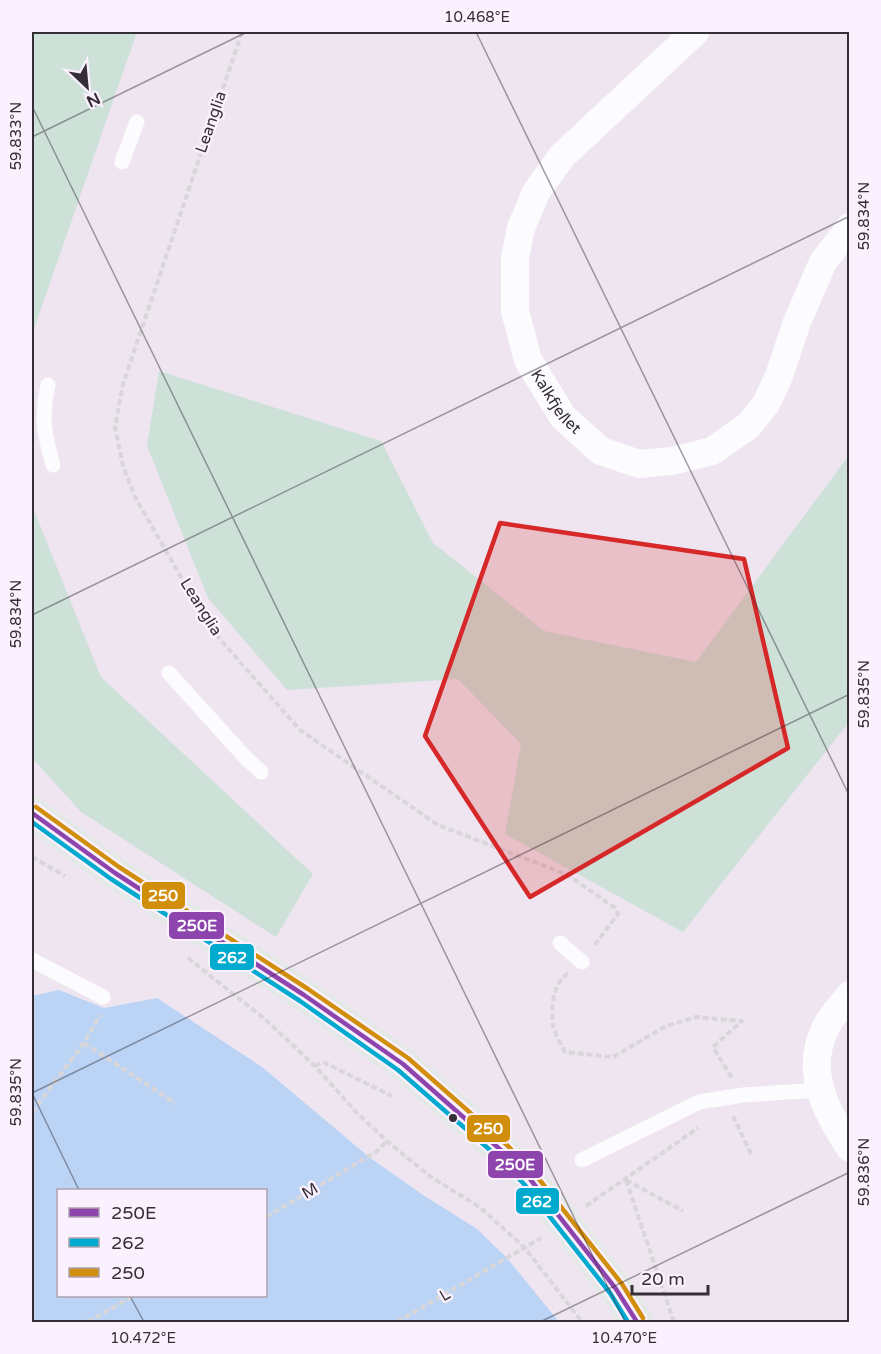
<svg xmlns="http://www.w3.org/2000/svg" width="881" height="1354" font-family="'Varela Round',sans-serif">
	<rect width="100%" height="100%" fill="#eee5f1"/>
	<!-- green -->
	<path fill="#cee1d9" d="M32 32H137L32 335Z
		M159 371 381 441 433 543 544 631 696 662 849 455V722L683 932 505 834 521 744 458 679 287 690 208 598 147 446Z
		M32 505 101 677 313 874 276 937 81 812 32 758Z"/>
	<!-- water -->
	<path fill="#bbd4f5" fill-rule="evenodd" d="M59 990 104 1008 157 998 262 1067 369 1157 423 1195 477 1229 507 1258 559 1322H32V996ZM58 1190H266V1296H58Z"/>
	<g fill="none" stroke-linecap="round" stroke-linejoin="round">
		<!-- path -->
		<path stroke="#d8d6d9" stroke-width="4" stroke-dasharray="6 3" stroke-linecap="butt" d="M242 32 123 384 115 427 123 466 135 497 211 629 300 730 438 825 568 875 615 908 618 914 593 947
			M32 857 65 876
			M188 958 266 1020 315 1066 355 1111 389 1143 431 1177 481 1208 506 1231 525 1248 582 1322
			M568 973C552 985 551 1008 553 1026 555 1034 561 1044 565 1052L613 1057 666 1026 696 1017 742 1021 713 1047 732 1078
			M84 1043 175 1103
			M315 1066 323 1062 392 1096
			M32 1112 84 1043 100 1015
			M733 1116 752 1156
			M626 1180 674 1322
			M626 1180 683 1211
			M586 1206 698 1128
			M266 1217 376 1152 387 1141
			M88 1322 133 1296
			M397 1322 541 1238"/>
		<!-- lane -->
		<path stroke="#fcfbfd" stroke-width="15" d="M122 162 137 122
			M48 385C41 418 44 433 53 465
			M169 673 245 757 261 772
			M560 943 582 962
			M32 960 103 997
			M582 1160 699 1102 743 1095 819 1090"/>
		<!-- street -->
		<g stroke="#fcfbfd" stroke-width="28">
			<path id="s1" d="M695 32 562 156 536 192 521 228 515 258V311L528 360 563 417 601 451 639 464 672 461 712 451 748 426 766 404 779 376 797 322 823 262 850 227"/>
			<path d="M850 995C842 1005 833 1014 827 1025 803 1069 825 1110 850 1148"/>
		</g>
		<!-- primary -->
		<path stroke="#e4e9e8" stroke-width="33" d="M32 813 115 873 304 995 403 1064 503 1152 530 1179 616 1289 637 1322"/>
		<defs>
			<path id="bus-1" d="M32 813 115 873 304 995 403 1064 503 1152 530 1179 616 1289 637 1322"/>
			<path id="bus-2" d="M32 822 111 879 300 1001 398 1070 498 1157 524 1184 610 1293 628 1322"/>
			<path id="bus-3" d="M36 807 119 867 308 989 408 1058 508 1146 535 1174 622 1284 643 1318"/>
		</defs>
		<!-- bus-1 casing -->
		<use href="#bus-1" stroke="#fbf0fd" stroke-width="9"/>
		<!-- bus-2 casing -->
		<use href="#bus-2" stroke="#fbf0fd" stroke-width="9"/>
		<!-- bus-3 casing -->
		<use href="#bus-3" stroke="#fbf0fd" stroke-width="9"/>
		<!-- bus-1 -->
		<use href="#bus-1" stroke="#8e44ad" stroke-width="4.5"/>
		<!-- bus-2 -->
		<use href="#bus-2" stroke="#00a9ce" stroke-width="4.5"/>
		<!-- bus-3 -->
		<use href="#bus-3" stroke="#d08e0b" stroke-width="4.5"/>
	</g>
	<!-- marked area -->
	<path fill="#d62828" fill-opacity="0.2" stroke="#d62828" stroke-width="4.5" stroke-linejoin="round" d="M500 523 744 559 788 748 530 897 425 736Z"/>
	<!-- ticks -->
	<path fill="none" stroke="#352e37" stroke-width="1.5" stroke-opacity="0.45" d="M476 32 850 797M32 106 625 1322M32 137 247 32M32 615 850 216M32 1093 79 1190M32 1093 850 694M130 1296 144 1322M540 1322 850 1172"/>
	<!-- markers -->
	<circle fill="#352e37" stroke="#fbf0fd" stroke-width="2" cx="453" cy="1118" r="5"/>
	<g text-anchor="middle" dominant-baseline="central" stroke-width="5" stroke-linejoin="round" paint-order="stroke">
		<!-- street labels -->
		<g font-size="16" fill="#352e37" stroke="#fbf0fd">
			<text transform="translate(211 122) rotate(-71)">Leanglia</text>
			<text stroke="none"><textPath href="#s1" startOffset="450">Kalkfjellet</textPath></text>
			<text transform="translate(201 607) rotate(58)">Leanglia</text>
			<text transform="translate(310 1191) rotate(-31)">M</text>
			<text transform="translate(445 1295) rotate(-30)">L</text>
		</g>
	</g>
	<g stroke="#fbf0fd" stroke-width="2">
		<rect x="141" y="881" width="45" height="29" rx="6" fill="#d08e0b"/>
		<rect x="168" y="911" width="57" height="29" rx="6" fill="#8e44ad"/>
		<rect x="209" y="943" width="46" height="28" rx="6" fill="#00a9ce"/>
		<rect x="466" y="1114" width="45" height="29" rx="6" fill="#d08e0b"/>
		<rect x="487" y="1150" width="57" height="29" rx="6" fill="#8e44ad"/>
		<rect x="515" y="1187" width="45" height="28" rx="6" fill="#00a9ce"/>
	</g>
	<g font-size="16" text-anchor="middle" font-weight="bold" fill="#fff">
		<text x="163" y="901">250</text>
		<text x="197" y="931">250E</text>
		<text x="232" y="963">262</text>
		<text x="488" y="1134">250</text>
		<text x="515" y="1170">250E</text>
		<text x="537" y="1207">262</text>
	</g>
	<!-- border -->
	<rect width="881" height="1354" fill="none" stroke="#fbf0fd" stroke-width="66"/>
	<!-- legend -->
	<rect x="57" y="1189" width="210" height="108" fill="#fbf0fd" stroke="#aca2ae" stroke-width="1.5"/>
	<rect x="69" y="1208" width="30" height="9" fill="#8e44ad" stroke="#aca2ae" stroke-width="1.5"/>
	<text x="111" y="1219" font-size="18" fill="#352e37">250E</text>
	<rect x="69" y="1238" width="30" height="9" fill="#00a9ce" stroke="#aca2ae" stroke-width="1.5"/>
	<text x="111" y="1249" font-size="18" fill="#352e37">262</text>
	<rect x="69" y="1268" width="30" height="9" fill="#d08e0b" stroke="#aca2ae" stroke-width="1.5"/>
	<text x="111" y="1279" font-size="18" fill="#352e37">250</text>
	<!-- north arrow -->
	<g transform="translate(87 87) rotate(154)" stroke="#fbf0fd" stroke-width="4.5" paint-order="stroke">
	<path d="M0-4.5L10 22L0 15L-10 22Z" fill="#352e37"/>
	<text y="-9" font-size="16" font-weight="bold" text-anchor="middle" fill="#352e37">N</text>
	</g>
	<!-- scale -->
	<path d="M632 1285v9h76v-9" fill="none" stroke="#352e37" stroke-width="3"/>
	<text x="641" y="1285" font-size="18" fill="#352e37" stroke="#fbf0fd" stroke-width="4.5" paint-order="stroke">20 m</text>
	<rect x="33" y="33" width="815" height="1288" fill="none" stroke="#352e37" stroke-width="2"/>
	<g font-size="15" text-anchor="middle" fill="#352e37">
		<text x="477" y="22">10.468°E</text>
		<text transform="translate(16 136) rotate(-90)" y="5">59.833°N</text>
		<text transform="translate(864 216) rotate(-90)" y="5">59.834°N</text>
		<text transform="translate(16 614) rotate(-90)" y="5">59.834°N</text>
		<text transform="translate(864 694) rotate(-90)" y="5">59.835°N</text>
		<text transform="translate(16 1092) rotate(-90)" y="5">59.835°N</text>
		<text transform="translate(864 1172) rotate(-90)" y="5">59.836°N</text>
		<text x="143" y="1343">10.472°E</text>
		<text x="624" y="1343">10.470°E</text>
	</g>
</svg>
